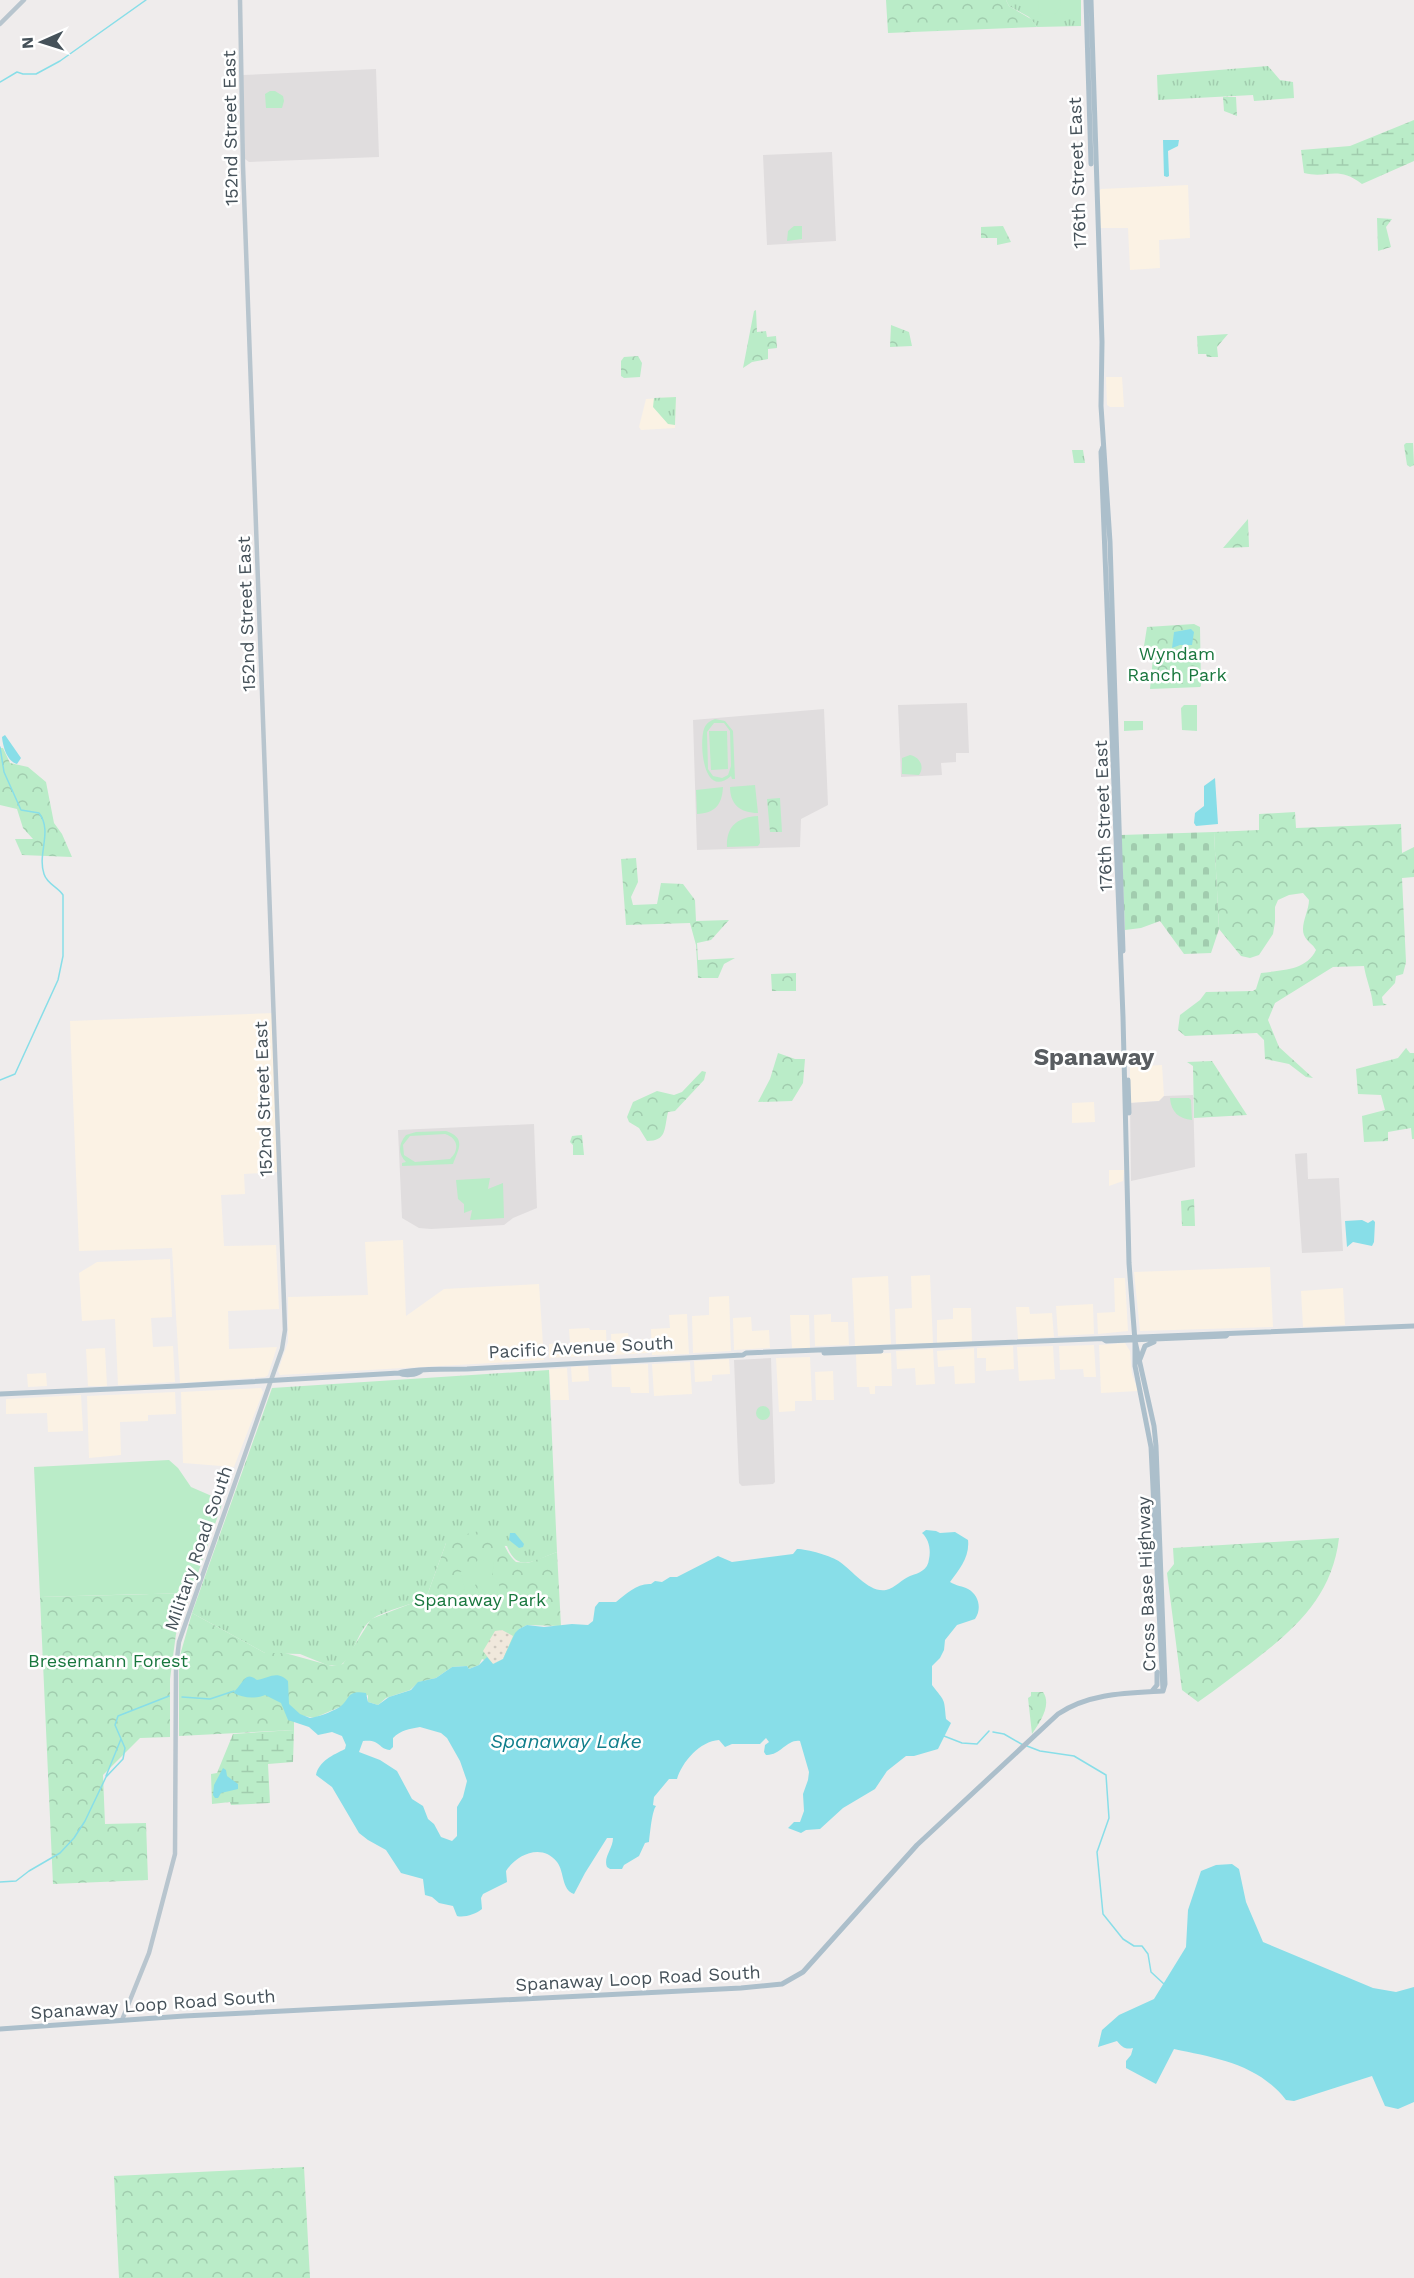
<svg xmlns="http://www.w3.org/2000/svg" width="1414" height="2278" font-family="'Work Sans',sans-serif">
	<defs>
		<pattern id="grass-tufts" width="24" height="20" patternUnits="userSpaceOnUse" patternTransform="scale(1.5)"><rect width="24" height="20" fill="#baecc8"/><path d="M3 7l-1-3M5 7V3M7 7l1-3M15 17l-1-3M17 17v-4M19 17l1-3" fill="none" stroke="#a1ccae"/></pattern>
		<pattern id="forest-crowns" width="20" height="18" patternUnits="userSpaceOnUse" patternTransform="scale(1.5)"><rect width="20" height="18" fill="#baecc8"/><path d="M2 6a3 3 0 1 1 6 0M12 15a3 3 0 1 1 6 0" fill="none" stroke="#a1ccae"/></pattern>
		<pattern id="wetland-marsh" width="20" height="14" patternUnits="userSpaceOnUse" patternTransform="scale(1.5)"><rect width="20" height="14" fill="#baecc8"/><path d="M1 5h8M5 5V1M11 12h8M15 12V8" fill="none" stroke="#a1ccae"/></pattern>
		<pattern id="sand-dots" width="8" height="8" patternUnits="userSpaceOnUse" patternTransform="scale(1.5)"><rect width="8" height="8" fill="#f0e8dc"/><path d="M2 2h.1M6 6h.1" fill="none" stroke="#cfc9bf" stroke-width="1.8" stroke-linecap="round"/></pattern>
		<pattern id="cemetery-stones" width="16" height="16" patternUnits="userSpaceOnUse" patternTransform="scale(1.5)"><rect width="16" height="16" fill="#baecc8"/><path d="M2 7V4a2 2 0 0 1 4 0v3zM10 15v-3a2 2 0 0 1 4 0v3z" fill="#a1ccae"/></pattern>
	</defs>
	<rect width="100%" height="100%" fill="#efecec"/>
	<!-- commercial -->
	<path fill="#fbf2e4" d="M1188 185 1190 238 1159 240 1160 268 1130 270 1128 228H1100L1098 192 1101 189Z
		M1106 377H1122L1124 407H1110L1107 405Z
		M676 397 675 428 641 430 639 427 646 399Z
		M274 1013 279 1172 244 1174 245 1194 221 1195 224 1246 276 1245 279 1309 228 1311 229 1349 277 1347 268 1375 265 1377 180 1383 172 1248 79 1251 70 1021Z
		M1162 1065 1164 1096 1159 1101 1130 1103V1067Z
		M1094 1102 1095 1122 1072 1123V1103Z
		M1124 1170 1123 1181 1109 1186V1170Z
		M403 1240 406 1316 444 1289 539 1284 544 1360 280 1375 278 1371 288 1342V1297L368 1295 365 1242Z
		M170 1259 172 1317 151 1318 153 1347 173 1346 175 1382 118 1385 115 1319 82 1321 79 1273 97 1262Z
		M1270 1267 1273 1327 1140 1331 1134 1272Z
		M930 1275 933 1343 896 1344 895 1309 912 1308 911 1276Z
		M888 1276 891 1344 855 1346 852 1278Z
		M1114 1278H1125L1128 1331 1098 1334 1097 1313 1115 1312Z
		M1343 1288 1345 1325 1303 1327 1301 1291Z
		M729 1296 731 1351 693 1353 692 1316 709 1315V1297Z
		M1093 1304 1094 1334 1058 1336 1056 1306Z
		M1016 1307H1029L1030 1314 1052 1313 1054 1337 1018 1339Z
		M953 1308H971L972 1342 937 1343V1320L953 1319Z
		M687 1314 689 1354 652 1355 651 1329 670 1328 669 1315Z
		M831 1314V1322H848L849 1345 815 1346 814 1315Z
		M790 1315H809L810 1348H792Z
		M751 1317 752 1331 769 1330 770 1348 734 1350 733 1318Z
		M589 1328 590 1330H606L607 1355 571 1357 569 1329Z
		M628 1333 629 1340 648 1339 649 1353 612 1355 611 1334Z
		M567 1343 568 1357 549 1358V1344Z
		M1125 1343 1130 1351 1132 1374 1138 1391 1101 1393 1099 1345Z
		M1094 1345 1096 1377H1084L1083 1369 1060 1370 1059 1346Z
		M1013 1346 1014 1369 986 1371V1358H977V1348Z
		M1053 1346 1055 1379 1019 1381 1017 1347Z
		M105 1348 107 1386H88L86 1349Z
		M974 1348 975 1383 955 1384 954 1366 938 1367 937 1351Z
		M933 1349 935 1384 916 1385 915 1368 897 1369 896 1351Z
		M891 1353 892 1386H875V1394H870L869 1387H857L856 1354Z
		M810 1357 812 1401H795V1411L779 1412 776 1358Z
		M729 1359 730 1374 712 1375V1381L695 1382 694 1361Z
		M690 1362 692 1394 654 1396 652 1364Z
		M648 1364 649 1393H631L630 1387H612L611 1365Z
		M588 1366 589 1381 572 1382 571 1367Z
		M567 1368 569 1400H551L549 1369Z
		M833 1371 834 1400H816L815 1372Z
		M46 1373 47 1386 28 1387 27 1374Z
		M261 1388 263 1392 234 1467 183 1463 181 1392Z
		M175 1392 176 1414 148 1415V1421L120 1422 121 1455 89 1458 87 1396Z
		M81 1395 83 1431 48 1432 47 1413 6 1414V1399Z"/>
	<!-- education -->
	<path fill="#e0ddde" d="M376 69 379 157 249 162 245 159 243 75Z
		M832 152 836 241 767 245 763 155Z
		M967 703 969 753H956V762L941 763 942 775 901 777 898 705Z
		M824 709 828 805 801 819 800 847 697 850 693 720Z
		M1193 1095 1195 1167 1131 1181 1130 1103 1159 1101 1164 1096Z
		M534 1124 537 1208 513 1218 504 1225 431 1229 419 1228 402 1218 398 1130Z
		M1307 1153 1308 1179 1339 1178 1343 1251 1302 1253 1295 1154Z
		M771 1358 775 1482 773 1484 742 1486 739 1483 734 1360Z"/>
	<!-- grass -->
	<path fill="url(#grass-tufts)" d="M1006 0H1081V26L1037 27 1029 17 1009 6Z
		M1268 66 1280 80 1293 82 1294 98 1254 101 1253 95 1158 100 1157 75Z
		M676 397 675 425 668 424 653 407 654 398Z
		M1072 450H1083L1085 463H1074Z
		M549 1370 557 1552C535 1560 518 1574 507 1546L446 1543 428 1593 423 1599C410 1605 380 1612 371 1620 356 1632 355 1657 339 1666L327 1665 300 1654 265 1653 192 1613 272 1388Z"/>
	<!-- forest -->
	<path fill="url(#forest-crowns)" d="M886 0H1006L1009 6 1031 19 1037 27 888 33Z
		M1223 97H1236L1237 116 1224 111Z
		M1377 218 1392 219 1386 227 1391 247 1378 251Z
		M1003 226 1011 242 997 245V238H981V227Z
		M756 310 757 332 766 331 767 337 776 336 777 348 768 349V359L752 362 743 368 754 311Z
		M891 325 909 332 912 346 890 347Z
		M1228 334 1217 347 1218 357H1207L1206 354H1198L1197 336Z
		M638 356 642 363 640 377 624 378 621 376V361L624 357Z
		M1406 443H1413L1414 465 1410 467 1407 465 1404 445Z
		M1248 519 1249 547 1223 548Z
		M1194 624 1200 627 1201 686 1200 687 1150 689 1154 647 1144 646 1147 627Z
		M0 748H3L10 763 28 767 46 782 54 823 62 834 72 857 22 855 15 839H33L23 828 17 809 0 805Z
		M780 798 782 832H770L767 799Z
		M1295 812 1296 828 1401 824 1402 853 1414 847V877L1402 878 1406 962 1403 974 1396 976 1395 983 1382 997 1383 1003 1387 1005 1373 1006C1372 991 1366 980 1364 966L1333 967 1275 1003 1268 1020 1279 1047 1313 1078 1306 1077 1289 1064 1265 1059 1264 1040 1257 1033 1185 1036 1178 1030 1180 1015 1200 1000 1206 992 1253 991 1256 989 1261 973C1281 970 1306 971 1316 950 1313 944 1307 942 1304 935 1300 925 1309 911 1309 900L1303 893 1289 895 1278 900 1275 907V922L1273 934 1259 955 1250 958 1241 956 1219 929 1214 832 1259 830V814Z
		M636 858 638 882 631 897 633 905 657 904 661 883 683 884 695 900 696 921 729 920 711 940 697 943 698 960 735 958 724 964 718 978H698L696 945 690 923 626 925 621 859Z
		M796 973V991H772L771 974Z
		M1406 1048 1410 1053H1414V1139H1412L1411 1128 1388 1132V1141L1364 1142 1362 1116 1385 1110 1381 1095 1358 1094 1356 1069 1398 1058Z
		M778 1053 795 1059H805L803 1083 792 1101 758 1102 770 1079Z
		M1212 1061 1247 1115 1194 1118 1193 1066 1187 1062Z
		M702 1071 706 1072 704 1080 675 1111 668 1112C664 1129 667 1141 647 1141L639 1128 629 1122 627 1117 633 1102 657 1091 674 1095 682 1092Z
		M582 1135 584 1155H573V1145L570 1142 572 1136Z
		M1194 1199 1195 1226H1182L1181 1201Z
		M479 1531C510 1536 499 1546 516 1562L528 1563 557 1552 561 1626 527 1625 519 1629 503 1659 493 1664 482 1659 479 1665 469 1669 467 1666 452 1667 436 1678 419 1682 410 1690 386 1698 378 1705 368 1702V1695L314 1718 300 1715 294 1721V1730L179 1736V1659L192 1613 265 1653H285L332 1666 343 1664 371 1619 423 1599 428 1593 446 1543 459 1536Z
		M1339 1538C1332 1597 1295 1629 1251 1663 1233 1676 1217 1689 1198 1702L1182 1690 1167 1573 1174 1564 1173 1548Z
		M191 1593 176 1634 170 1679V1737L140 1738 103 1775 105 1824 146 1823 148 1880 53 1884 40 1597Z
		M1031 1692H1043C1052 1705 1040 1722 1032 1734L1028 1698 1031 1696Z
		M304 2167 310 2278H119L114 2176Z"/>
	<!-- wetland -->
	<path fill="url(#wetland-marsh)" d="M1414 120V161L1362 184C1337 165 1328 179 1304 173L1301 150 1350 146Z
		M294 1730 293 1762 268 1764 270 1803 231 1805 230 1802 212 1804 211 1774 217 1773 233 1734Z"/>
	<!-- sand -->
	<path fill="url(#sand-dots)" d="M502 1630 513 1636 503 1659 493 1664 483 1651 495 1631Z"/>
	<!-- cemetery -->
	<path fill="url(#cemetery-stones)" d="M1214 832 1219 929 1211 953 1184 954 1160 921 1141 928 1125 930 1121 835Z"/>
	<!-- pitch -->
	<path fill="#baecc8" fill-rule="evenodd" d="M1038 0H1061C1061 12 1054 17 1042 16L1039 14Z
		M270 91H275L283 96 284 101 282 108H266L265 94Z
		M794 226H802V239L787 241 788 231Z
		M1184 705H1197V731L1182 730 1181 708Z
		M715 719 725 721 733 731 735 779H732L731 776C703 800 699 743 704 729 706 723 710 721 715 719ZM714 723H724L730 731 731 766 728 775 722 778 713 776 708 769 707 732Z
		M1124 721H1143V730L1124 731Z
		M709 731H727L728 769 711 770Z
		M910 755C920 757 925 767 919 775L902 774V758Z
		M755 785 758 813C740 813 730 804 730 787Z
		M723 787C722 805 715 813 697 814L696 790Z
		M758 816 760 843 758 846 727 847C726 826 738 817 758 816Z
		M1170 1098H1189L1191 1100 1192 1120C1179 1119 1171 1112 1170 1098Z
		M446 1131C467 1138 458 1150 453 1164L402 1166V1163L406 1162C398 1154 398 1144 406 1135L416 1132ZM445 1134C458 1138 460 1150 450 1159L415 1162 404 1155 403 1145 410 1136Z
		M490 1178 488 1189 503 1183 504 1218 470 1220 472 1210 464 1213V1204L458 1199 456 1180Z
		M756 1413a7 7 0 1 1 14 0a7 7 0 1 1-14 0Z
		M169 1460 178 1468 191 1487 221 1500 222 1504 191 1593 153 1594 151 1596 147 1594 40 1597 34 1467Z
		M478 1559 494 1562 492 1576 498 1580 500 1589 486 1595 478 1582 475 1585 482 1598 469 1607C461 1603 460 1594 465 1588L460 1572 475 1567Z"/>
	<!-- water -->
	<path fill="#88dee8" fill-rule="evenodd" d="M1163 140H1179L1178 146 1168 151 1169 176 1167 177 1164 176Z
		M1191 629 1194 632 1192 645H1180L1172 648 1174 632Z
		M5 735 21 758 17 764C7 761 3 747 2 737Z
		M1215 778 1218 824 1196 826 1194 823 1195 813 1204 806V786Z
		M1362 1220 1368 1223 1373 1220 1375 1222 1374 1242 1372 1246 1353 1242 1347 1247 1345 1221Z
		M926 1530 936 1531 940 1533 955 1532 968 1540C970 1557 959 1570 950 1582 956 1586 963 1586 968 1589 979 1595 982 1609 975 1619L957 1625 945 1640 944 1650 940 1658 932 1666V1685C945 1702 944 1697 946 1719L951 1723 938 1749 914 1756H906L887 1771 875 1789 843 1808 820 1829 806 1830 801 1833 788 1828 794 1822H800L804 1811 803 1794 808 1780 809 1772 800 1741C787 1739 780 1756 766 1755L764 1752 765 1745 769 1742 766 1738 760 1744H732L725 1747 719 1740C700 1741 682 1762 677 1779H669L654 1797 653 1805 656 1806C652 1811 650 1833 649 1842L645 1843 639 1856 624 1865 622 1869H610L607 1867C603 1857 613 1849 613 1838H607L585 1873 574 1894C561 1889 565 1873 557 1862 542 1843 517 1854 506 1871L507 1882 483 1894 481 1898 482 1909C476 1914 464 1918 457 1916L453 1906 439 1903 432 1897 425 1895 423 1879 401 1873 386 1850 368 1840 359 1833 332 1787 316 1775C319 1761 333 1755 345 1749L346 1745 342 1736 332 1732 318 1735 309 1727 288 1720 281 1703 265 1695C256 1699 242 1698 234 1693 235 1690 237 1689 239 1686 245 1679 247 1672 257 1680 269 1678 277 1670 288 1681L289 1704 300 1714 310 1718C318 1717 331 1712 338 1708 350 1702 345 1689 366 1693L368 1702 378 1705 389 1697 411 1690 418 1682 436 1678 452 1667 467 1666 469 1669 479 1665 487 1657 493 1664 503 1659 515 1633 519 1629 527 1625 544 1627 572 1624 588 1625 593 1621 595 1607 599 1602H616C626 1594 637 1583 651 1584L655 1581 662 1582 670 1577H677L718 1556 732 1562 793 1554 797 1549C807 1549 832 1556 840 1562 853 1571 869 1593 886 1590 895 1588 902 1579 910 1576 919 1573 928 1570 929 1559 931 1550 929 1539 922 1533ZM420 1727 441 1733 447 1738 460 1761 467 1781 463 1797 457 1807V1836L452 1841 441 1837 434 1824 428 1819 423 1806 412 1799 397 1771 380 1760 359 1752 363 1741C381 1739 378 1749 390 1750L393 1747V1738C401 1730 409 1729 420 1727Z
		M510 1533H515L524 1544 523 1547 519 1548 509 1540Z
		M223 1768 226 1770 227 1776 238 1784V1789L221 1793 218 1798H215L213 1795 214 1785Z
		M1232 1864 1239 1869 1246 1902 1263 1942 1373 1988 1396 1992 1414 1987V2102L1398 2109 1385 2106 1372 2076 1294 2101 1286 2100C1258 2064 1216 2058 1174 2049L1156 2084 1126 2068V2061L1131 2055 1133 2048C1125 2050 1122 2047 1117 2041L1098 2047 1102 2030 1119 2015 1154 1999 1186 1947 1188 1910 1201 1871 1216 1865Z"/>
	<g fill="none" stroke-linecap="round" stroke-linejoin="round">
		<!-- stream -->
		<path stroke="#88dee8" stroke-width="1.5" d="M0 82 17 72 23 74H36L60 61 146 0
			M0 747 4 772 21 810 39 813C53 831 37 854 44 874 47 884 58 887 63 895V956L58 980 15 1074 0 1080
			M182 1697 210 1699 234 1691
			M993 1732 1004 1734 1023 1745
			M944 1736 962 1743 977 1744 989 1731
			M1027 1746 1040 1751 1074 1756 1106 1775 1109 1818 1097 1852 1103 1914 1123 1939 1134 1946H1142L1148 1954 1151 1972 1164 1984
			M106 1776 121 1739
			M0 1882 16 1881 29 1871 60 1853 74 1838 85 1821 106 1777 123 1759 125 1748 115 1725 118 1716 169 1696"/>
		<!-- secondary -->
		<path stroke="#b8c5ce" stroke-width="4.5" d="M0 24 24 0
			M122 2020 149 1953 175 1854 176 1667 179 1642 282 1349 285 1330 243 166 240 0"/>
		<!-- primary -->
		<path stroke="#acbfcb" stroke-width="5" d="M1086 0 1091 164
			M1091 0 1102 342 1101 406 1110 542 1123 951
			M1103 447 1101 452 1123 1017 1129 1263 1135 1341 1154 1426 1156 1446 1165 1684 1163 1691
			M1128 1080 1129 1113
			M1103 1339 1106 1341 1226 1336 1228 1334
			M1135 1342V1366L1151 1447 1163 1691
			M824 1353 881 1351
			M1140 1359 1145 1346 1154 1342
			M399 1373C407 1369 454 1369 467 1369 559 1364 651 1359 743 1355L746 1353 1414 1326
			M0 1394 178 1386 399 1373C405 1376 416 1375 421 1371
			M1152 1691 1157 1685V1672
			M0 2029 184 2016 741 1988 782 1984 803 1972 917 1845 1058 1714C1089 1693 1127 1693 1163 1691"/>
	</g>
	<g text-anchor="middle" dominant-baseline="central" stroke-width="5" stroke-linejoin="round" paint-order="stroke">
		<!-- street labels -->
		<g font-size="18" fill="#455159" stroke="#fff">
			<text transform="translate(230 128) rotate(-91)">152nd Street East</text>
			<text transform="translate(1077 173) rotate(-92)">176th Street East</text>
			<text transform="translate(246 614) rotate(-92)">152nd Street East</text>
			<text transform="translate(1103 816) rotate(-92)">176th Street East</text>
			<text transform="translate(263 1099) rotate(-92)">152nd Street East</text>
			<text transform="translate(581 1347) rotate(-3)">Pacific Avenue South</text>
			<text transform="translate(198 1548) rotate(-71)">Military Road South</text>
			<text transform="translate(1146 1584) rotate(-92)">Cross Base Highway</text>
			<text transform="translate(638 1978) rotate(-3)">Spanaway Loop Road South</text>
			<text transform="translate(153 2004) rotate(-4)">Spanaway Loop Road South</text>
		</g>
		<!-- park labels -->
		<g font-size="18" fill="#19773e" stroke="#fff">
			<text x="1177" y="653">Wyndam<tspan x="1177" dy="21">Ranch Park</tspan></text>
			<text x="480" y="1599">Spanaway Park</text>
			<text x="108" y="1660">Bresemann Forest</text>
		</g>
		<!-- water labels -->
		<g font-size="20" font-style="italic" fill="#107e8b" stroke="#fff">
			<text x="566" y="1741">Spanaway Lake</text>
		</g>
		<!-- district labels -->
		<g font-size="24" font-weight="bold" fill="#595d61" stroke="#fff">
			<text x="1094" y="1057">Spanaway</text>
		</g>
	</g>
	<!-- north arrow -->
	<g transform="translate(42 42) rotate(267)" stroke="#ffffff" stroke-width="4.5" paint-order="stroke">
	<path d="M0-4.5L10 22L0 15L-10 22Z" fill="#455159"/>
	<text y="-9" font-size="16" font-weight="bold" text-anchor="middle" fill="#455159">N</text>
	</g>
</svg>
